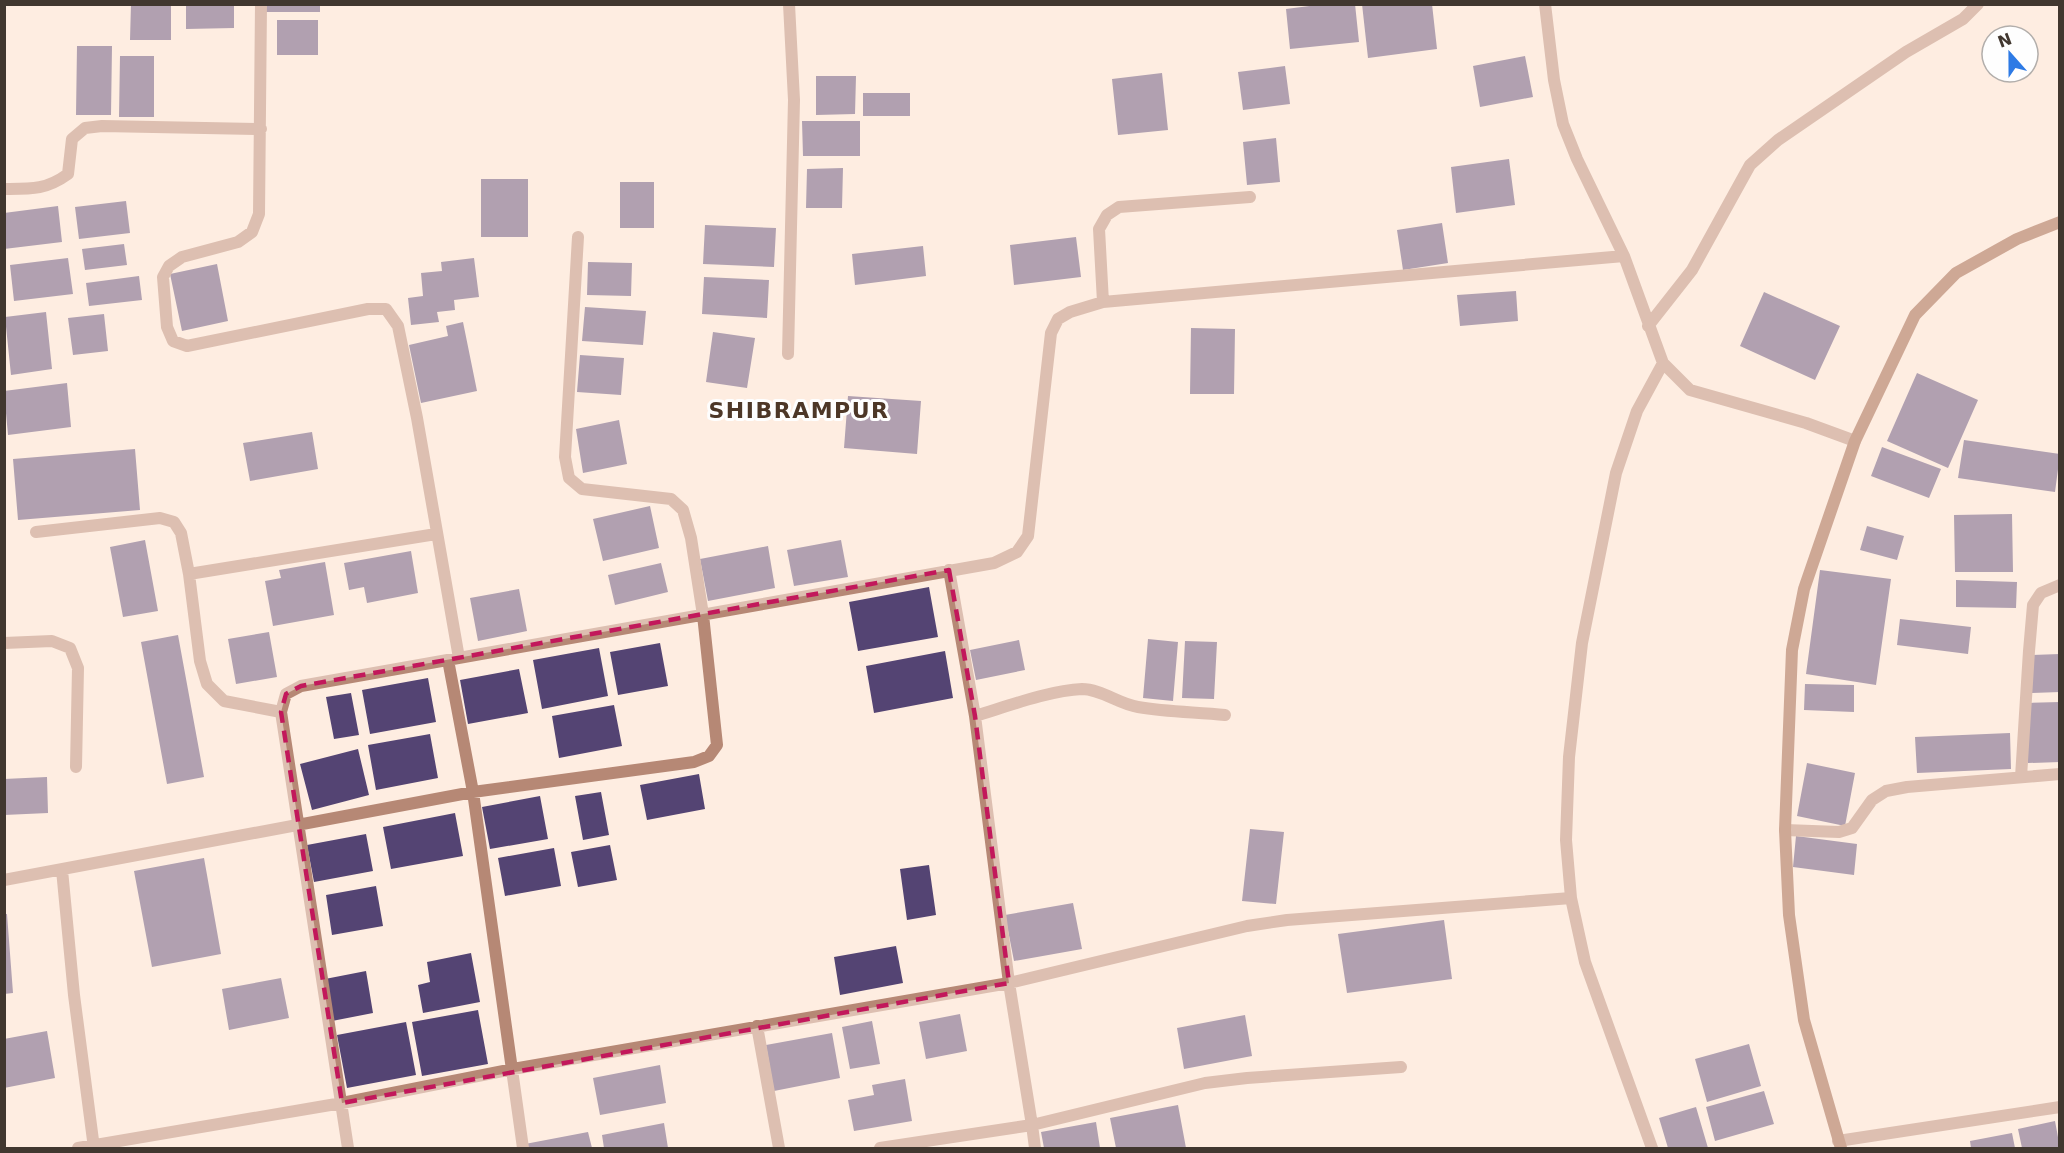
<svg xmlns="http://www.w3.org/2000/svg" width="2064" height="1153" font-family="'DejaVu Sans',sans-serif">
	<rect width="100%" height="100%" fill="#feede1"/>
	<!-- building -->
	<path fill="#544473" d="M131 4H171V40H130Z
		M186 4H234V28L186 29Z
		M266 4H320V12H266Z
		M1325 4H1355L1359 42 1290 49 1286 9Z
		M1362 4H1432L1437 49 1368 58Z
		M277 20H318V55H277Z
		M77 46H112L111 115H76Z
		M120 56H154V117H119Z
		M1525 56 1533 97 1480 107 1473 66Z
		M1285 66 1290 104 1243 110 1238 72Z
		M1162 73 1168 130 1118 135 1112 79Z
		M816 76H856L855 114 816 115Z
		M863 93H910V116H863Z
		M802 121H860V156H803Z
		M1276 138 1280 182 1247 185 1243 142Z
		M1509 159 1515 205 1456 213 1451 167Z
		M843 168 842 208H806L807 169Z
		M481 179H528V237H481Z
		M620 182H654V228H620Z
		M126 201 130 233 79 239 75 207Z
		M58 206 62 242 4 249V213Z
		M1442 223 1448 263 1403 270 1397 230Z
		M705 225 776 228 774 267 703 264Z
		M1076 237 1081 277 1014 285 1010 245Z
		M124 244 127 265 85 270 82 249Z
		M923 246 926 276 855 285 852 254Z
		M68 258 73 294 14 301 10 265Z
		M474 258 479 297 454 300 455 310 437 312 439 322 411 325 408 298 423 296 421 273 442 271 441 262Z
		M588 262 632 263 631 296 587 295Z
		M217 264 228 321 182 331 170 274Z
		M139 276 142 300 89 306 86 283Z
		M704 277 769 280 767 318 702 314Z
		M1516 291 1518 321 1460 326 1457 295Z
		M1764 292 1840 326 1815 380 1740 346Z
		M585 307 646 311 643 345 582 341Z
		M46 312 52 369 11 375 5 317Z
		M104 314 108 351 73 355 68 318Z
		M463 322 477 391 421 403 409 345 448 336 446 326Z
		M1191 328 1235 329 1234 394H1190Z
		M713 332 755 338 747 388 706 382Z
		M580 355 624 358 621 395 577 392Z
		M1917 373 1978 400 1948 468 1887 441Z
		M67 383 71 427 8 435 4 391Z
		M848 396 921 401 917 454 844 448Z
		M619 420 627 464 583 473 576 429Z
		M312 432 318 469 250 481 243 443Z
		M1964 440 2060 454 2055 492 1958 478Z
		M1882 447 1941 469 1929 498 1871 476Z
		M135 449 140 510 18 520 13 459Z
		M650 506 659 548 603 561 593 519Z
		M2012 514 2013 572H1955L1954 515Z
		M1867 526 1904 536 1897 560 1860 550Z
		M145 540 158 611 123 617 110 547Z
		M841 540 848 577 794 586 787 550Z
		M768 546 775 588 708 601 700 559Z
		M411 551 418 593 367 603 364 587 349 590 344 563Z
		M325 562 334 615 273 626 265 581 281 578 279 570Z
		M661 563 668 592 615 605 608 575Z
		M1820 570 1891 579 1876 685 1806 674Z
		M1956 580 2017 582 2016 608 1956 607Z
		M929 587 938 637 858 651 849 602Z
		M519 589 527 631 478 641 470 598Z
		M1900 619 1971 627 1968 654 1897 645Z
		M269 632 277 677 236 684 228 639Z
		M178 635 204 777 167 784 141 642Z
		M1148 639 1178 642 1173 701 1143 698Z
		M1019 640 1025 670 976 680 970 650Z
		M1185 641 1217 642 1214 699 1182 698Z
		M660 643 668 686 618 695 610 652Z
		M599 648 608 696 542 709 533 660Z
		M945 651 953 698 874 713 866 666Z
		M2060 654V692L2032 693 2030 655Z
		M519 669 528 713 468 724 460 680Z
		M428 678 436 722 370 734 362 690Z
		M1805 684 1854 685V712L1804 710Z
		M351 693 359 735 334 739 326 697Z
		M2060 702V762L2028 763 2026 703Z
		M614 705 622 746 559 758 552 716Z
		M2010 733 2011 769 1917 773 1915 737Z
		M430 734 438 778 376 790 368 745Z
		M358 749 369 795 312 810 300 764Z
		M1807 763 1855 773 1845 826 1797 816Z
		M699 774 705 809 647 820 640 785Z
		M47 777 48 813 4 815V779Z
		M601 792 609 835 583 840 575 796Z
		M540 796 548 839 490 849 482 807Z
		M455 813 463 856 391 869 383 827Z
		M1250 829 1284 832 1276 904 1242 901Z
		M366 834 373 871 314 882 307 845Z
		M1796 836 1857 844 1854 875 1793 867Z
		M610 845 617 880 578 887 571 852Z
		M554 848 561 886 505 896 498 858Z
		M204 858 221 954 152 967 134 871Z
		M929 865 936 915 907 920 900 869Z
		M376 886 383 926 332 935 326 895Z
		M1073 903 1082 949 1014 961 1005 915Z
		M4 914H7L13 993 4 994Z
		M1444 920 1452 979 1347 993 1338 934Z
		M896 946 903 983 840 995 834 957Z
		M471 953 480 1002 423 1013 418 985 430 982 427 962Z
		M366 971 373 1013 332 1021 325 979Z
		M281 978 289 1018 229 1030 222 989Z
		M478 1010 488 1064 422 1076 412 1022Z
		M960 1014 967 1051 926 1059 919 1022Z
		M1245 1015 1252 1056 1184 1069 1177 1028Z
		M872 1021 880 1064 850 1069 842 1027Z
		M406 1022 416 1075 347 1088 337 1035Z
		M47 1031 55 1078 4 1088V1039Z
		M832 1033 840 1078 774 1091 766 1045Z
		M1749 1044 1761 1086 1707 1102 1695 1059Z
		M660 1065 666 1103 600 1115 593 1078Z
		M905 1079 912 1121 854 1131 848 1100 874 1095 872 1085Z
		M1764 1091 1774 1124 1715 1141 1706 1107Z
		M1178 1105 1186 1148H1116L1110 1118Z
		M1696 1107 1708 1148H1668L1659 1118Z
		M2055 1121 2060 1148H2022L2018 1129Z
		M1096 1122 1100 1148H1044L1041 1132Z
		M664 1123 668 1148H604L602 1135Z
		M588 1132 592 1148H526L525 1144Z
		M2012 1133 2015 1148H1971L1970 1141Z"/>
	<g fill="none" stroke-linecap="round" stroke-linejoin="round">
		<!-- street -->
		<path stroke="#b68875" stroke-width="12" d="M261 4 259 214 252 232 238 242 182 257 169 266 163 277 167 327 173 341 187 346 368 309H386L398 326 417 418 459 658
			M1545 4 1554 80 1563 124 1577 159 1624 256 1663 363 1690 390 1806 423 1855 441
			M4 189C31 189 46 190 68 174L72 139 85 128 102 126 261 129
			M1103 302 1099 229 1107 215 1119 207 1250 197
			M1648 326 1692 270 1750 165 1778 140 1906 52 1963 19 1978 4
			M788 354 794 100 789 4
			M36 532 160 518 174 522 181 533 189 574 200 661 207 684 224 701 281 712
			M949 570 975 716 1009 983 1032 1125 1205 1083 1247 1078 1401 1067
			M189 574 436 534
			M4 643 52 641 70 648 78 668 76 767
			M448 660 473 792 523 1148
			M975 716C1005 707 1051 690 1082 689 1101 689 1119 704 1138 707 1167 712 1196 712 1225 715
			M2021 777 2029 651 2033 605 2041 593 2060 585
			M1785 830 1839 832 1852 828 1872 800 1886 791 1907 787 2060 774
			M62 870 74 995 94 1148
			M4 880 473 792 694 762 709 756 717 745 703 615 691 538 683 510 671 499 582 489 569 478 565 457 578 237
			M757 1026 779 1148
			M1838 1141 2060 1107
			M78 1148 342 1103 513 1069 1009 983 1247 926 1287 920 1571 898
			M348 1148 281 712 286 694 301 686 994 563 1017 552 1028 536 1051 333 1058 319 1070 312 1103 302 1624 256
			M880 1148 1032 1125 1035 1148
			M1652 1148 1585 962 1571 898 1566 840 1569 757 1582 643 1616 473 1637 411 1663 363"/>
		<!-- secondary -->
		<path stroke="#955539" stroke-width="12" d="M1841 1148 1804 1020 1789 915 1785 830 1792 650 1804 589 1855 441 1915 315 1956 273 2017 239 2060 222"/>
	</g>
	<!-- marked area -->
	<path d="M0 0H2064V1153H0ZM949 570 975 716 1009 983 342 1103 281 712 286 694 301 686Z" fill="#feede1" fill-opacity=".55" fill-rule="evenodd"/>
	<path fill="none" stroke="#c2185b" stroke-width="4.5" stroke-dasharray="12 8" stroke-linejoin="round" d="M949 570 975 716 1009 983 342 1103 281 712 286 694 301 686Z"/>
	<g text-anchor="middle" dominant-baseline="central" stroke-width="6" stroke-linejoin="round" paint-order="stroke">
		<!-- district labels -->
		<g font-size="22" font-weight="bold" letter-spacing="1.5" fill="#4d3727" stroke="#fefefe">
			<text x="799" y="410">SHIBRAMPUR</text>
		</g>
	</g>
	<!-- border -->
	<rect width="2064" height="1153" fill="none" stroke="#41372f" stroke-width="12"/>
	<!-- north arrow -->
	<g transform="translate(2010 54) rotate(339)"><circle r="28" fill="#fefefe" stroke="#b2aeab" stroke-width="1.5"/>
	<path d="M0-4.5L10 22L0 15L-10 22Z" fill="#2d7ae5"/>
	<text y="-9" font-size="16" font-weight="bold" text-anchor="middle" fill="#41372f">N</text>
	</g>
</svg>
